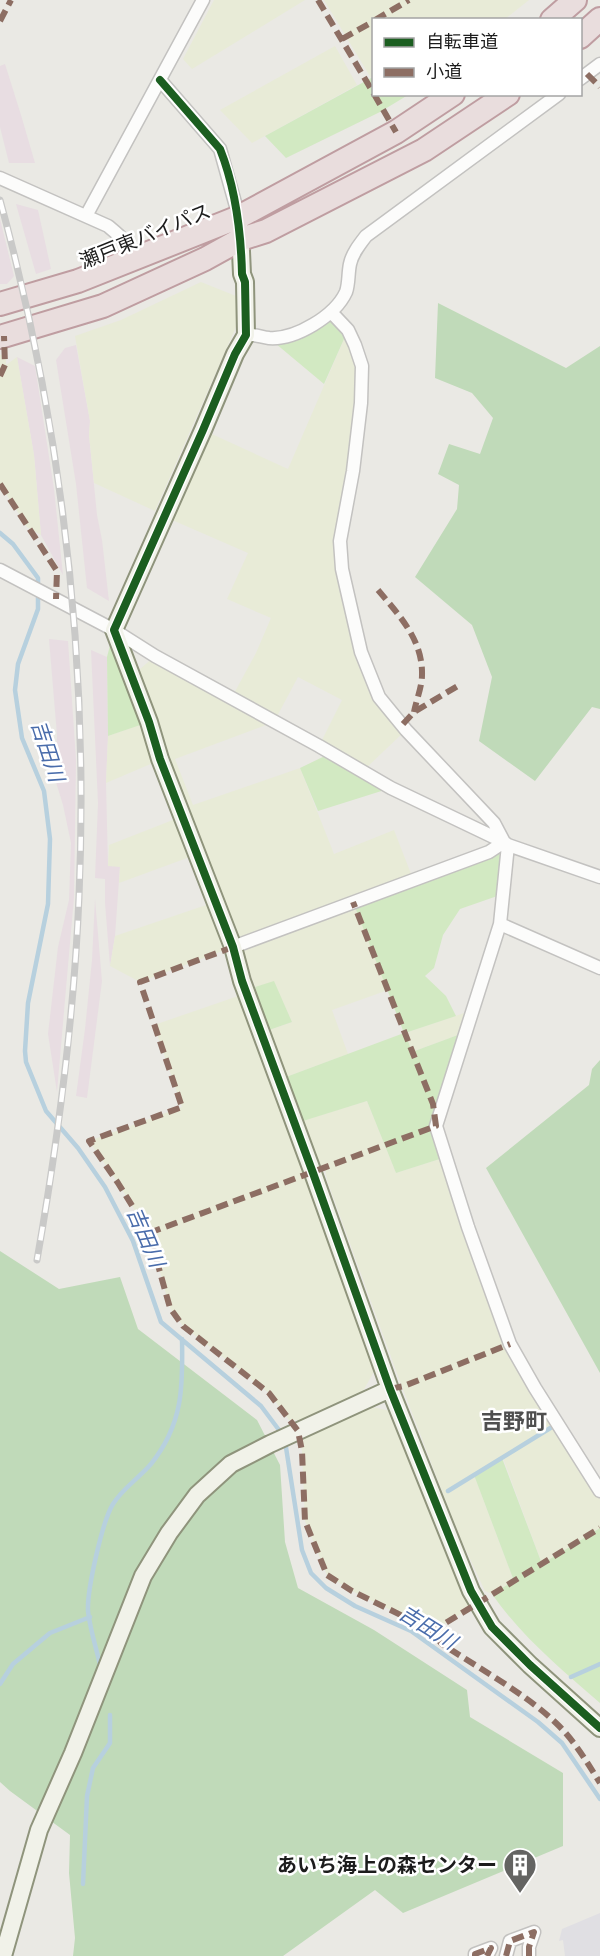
<svg xmlns="http://www.w3.org/2000/svg" width="600" height="1956" font-family="Raleway,'Noto Sans JP',sans-serif">
	<rect width="100%" height="100%" fill="#eae9e4"/>
	<!-- industrial -->
	<path fill="#e8dde2" d="M5 64 21 115 35 163H9L0 127V66Z
		M16 204 38 210 51 269 36 274Z
		M0 219 14 276 7 284H0Z
		M76 345 90 421 89 435 97 515 102 540 109 601 87 588 76 484 56 360 65 348Z
		M17 357 35 366 54 489 63 575 41 535 34 455Z
		M49 639 68 641 76 760 74 897 57 1092 48 1034 58 947 69 900 71 843 63 805 55 779 57 735Z
		M91 650 107 657 108 736 106 783 108 866H120L115 936 110 966 105 903V879L95 878 98 803Z
		M95 899 102 981 87 1098 76 1096 85 1029 92 960Z"/>
	<!-- farmland -->
	<path fill="#e8ebd7" d="M214 0H305L192 69 183 59Z
		M324 0H529L505 19 374 20 373 77 371 78Z
		M335 46 357 85 252 143 220 110Z
		M201 282 236 296V327L155 511 94 483 89 435 90 421 75 336 121 320Z
		M348 330 362 366 342 569 379 697 406 730 363 771 319 746 342 700 298 677 274 722 175 759 193 805 300 768 334 854 394 830 413 879 353 902 388 990 332 1010 348 1054 286 1077 269 1030 292 1022 274 982 255 987 243 953 233 947 140 982 110 966 115 936 215 902 198 854 119 883 120 867 108 866 109 845 183 816 160 760 106 783 108 736 148 722 132 676 155 656 232 697 256 653 271 618 227 599 248 553 163 516 203 430 288 469Z
		M6 354V365L17 357 34 455 41 535 27 527 0 484V355Z
		M247 993 295 1123 367 1101 396 1173 446 1157 510 1344 600 1491V1528L542 1564 503 1458 474 1475 514 1581 492 1594 485 1591 458 1533 398 1376 327 1180 325 1169 314 1173 380 1361 358 1400 301 1420H289L269 1393 183 1326 170 1308 149 1233 118 1183 89 1141 182 1107 154 1025Z
		M473 1010 466 1032 412 1052 405 1033Z
		M372 1407 400 1413 477 1604 431 1632 415 1622 352 1591 327 1575 305 1521 302 1451 298 1431Z"/>
	<!-- grass -->
	<path fill="#d2e9c2" d="M373 77 374 94 408 95 380 112 286 158 265 136Z
		M331 312 348 330 324 384 269 338Z
		M114 630 149 722 108 736 107 657Z
		M331 753 391 788 318 811 300 768Z
		M504 842 503 894 460 909 443 935 434 968 425 976 446 996 456 1016 405 1033 412 1052 466 1032 437 1126 446 1157 396 1173 367 1101 303 1121 286 1077 404 1033 353 902Z
		M274 981 292 1022 269 1030 255 987Z
		M502 1458 542 1564 600 1528V1703C561 1669 522 1637 492 1594L514 1581 474 1475Z"/>
	<!-- forest -->
	<path fill="#c0dab9" d="M438 303 566 368 600 346V709L592 707 535 781 479 741 492 677 472 625 415 577 457 509 459 485 438 474 449 444 480 454 493 418 472 393 435 378Z
		M600 1060V1373L486 1168 589 1085 592 1069Z
		M0 1251 59 1289 120 1277 138 1329 257 1420 280 1465 285 1542 298 1588 374 1630 467 1690 470 1717 563 1773V1846L403 1913 375 1890 283 1956H73L75 1938 69 1873 70 1835 10 1791 0 1782Z"/>
	<!-- plaza -->
	<path fill="#e0dfe3" d="M600 1913V1956H565L563 1940 559 1941 562 1929Z"/>
	<g fill="none" stroke-linecap="round" stroke-linejoin="round">
		<!-- stream -->
		<path stroke="#b7d0de" stroke-width="4.5" d="M0 533 13 544 38 578V609L18 664 15 690 22 738 44 791 50 839 48 904 28 1003 25 1051 26 1062 46 1111 78 1148 105 1187 133 1241 161 1322 261 1406 282 1434
			M285 1441 302 1550 311 1573 326 1588 355 1606 411 1631 538 1722 562 1743 600 1799
			M448 1491 552 1427
			M101 1669C97 1650 90 1630 88 1611 87 1590 102 1522 113 1504 122 1489 139 1478 151 1464 183 1424 183 1387 182 1339
			M571 1677 600 1664
			M0 1684 13 1664 50 1633 90 1617
			M83 1884 87 1796 93 1768 110 1743V1715"/>
		<defs>
			<path id="street" d="M580 79 600 64
				M160 80 220 149 239 217
				M0 178 108 226C120 236 130 244 135 259
				M86 216 203 0
				M331 312 348 330 355 345 362 366 361 403 353 471 340 541 342 569 361 652 379 697 406 730 494 823 504 842
				M246 335C254 334 261 337 269 338 295 340 335 316 346 292 349 284 348 273 350 264 352 254 359 245 366 236L559 94
				M0 570 114 630 155 656 319 746 391 788 504 842 508 845 600 877
				M508 845 500 924 436 1126 468 1227 510 1344 535 1388 600 1491
				M500 924 600 968
				M233 947 489 852 504 842
				M475 1956V1954L491 1948 487 1956
				M506 1956 510 1941 534 1932 529 1947V1956"/>
			<path id="secondary" d="M240 229 242 274 245 282 246 335 235 354 203 430 114 630 149 722 160 759 233 947 242 981 313 1173 390 1389 471 1591 492 1627 530 1665 600 1728
				M3 1956 39 1830 73 1753 143 1576 169 1533 197 1495 231 1464 270 1444 390 1389"/>
			<path id="highway" d="M552 20 575 0
				M580 37 600 19
				M0 304 78 281 239 217 396 132 453 94
				M0 337 103 306 205 259 241 239 266 231 424 150 508 94"/>
		</defs>
		<!-- street casing -->
		<use href="#street" stroke="#c3c2c0" stroke-width="15"/>
		<!-- secondary casing -->
		<use href="#secondary" stroke="#8f947c" stroke-width="20"/>
		<!-- highway casing -->
		<use href="#highway" stroke="#bf9da1" stroke-width="26"/>
		<!-- street -->
		<use href="#street" stroke="#fcfcfb" stroke-width="12"/>
		<!-- secondary -->
		<use href="#secondary" stroke="#f1f2e9" stroke-width="16"/>
		<!-- highway -->
		<use href="#highway" stroke="#e9dddd" stroke-width="22"/>
		<defs>
			<path id="rail" d="M0 200C62 427 89 662 79 897 74 1019 58 1140 37 1260"/>
		</defs>
		<!-- rail casing -->
		<use href="#rail" stroke="#c9c9c8" stroke-width="7"/>
		<!-- rail -->
		<use href="#rail" stroke="#fff" stroke-width="4.5" stroke-dasharray="14" stroke-linecap="butt"/>
		<!-- quiet -->
		<path stroke="#8d6e63" stroke-width="6" stroke-dasharray="12 6" stroke-linecap="butt" d="M318 0 374 94
			M375 20 409 0
			M0 21 11 0
			M342 39 374 21
			M587 74 600 87
			M374 94 396 132
			M0 376 5 365 4 336
			M0 484 57 571 56 599
			M378 590C399 615 423 640 422 675 422 687 416 701 414 712
			M403 724 414 712 461 684
			M233 947 140 982 182 1107 89 1141 118 1183 149 1233 170 1308 183 1326 269 1393 298 1431 302 1451 305 1521 327 1575 352 1591 415 1622 431 1632 442 1644C477 1667 526 1694 556 1723 574 1740 587 1762 600 1783
			M149 1233 436 1126 433 1104 353 902
			M390 1389 404 1386 510 1344
			M431 1632 600 1528
			M475 1956V1954L491 1948 487 1956
			M506 1956 510 1941 534 1932 529 1947V1956"/>
		<defs>
			<path id="cycleway" d="M160 80 220 149C236 189 241 232 242 274L245 282 246 335 235 354 203 430 114 630 149 722 160 759 233 947 242 981 313 1173 390 1389 471 1591 492 1627 530 1665 600 1728"/>
		</defs>
		<!-- cycleway casing -->
		<use href="#cycleway" stroke="#fff" stroke-width="11"/>
		<!-- cycleway -->
		<use href="#cycleway" stroke="#1b5e20" stroke-width="8"/>
	</g>
	<!-- icons -->
	<defs>
		<symbol id="building-pin" viewBox="-11 -11 22 30"><path d="M0 17L-7.5 6A9.5 9.5 0 1 1 7.5 6Z" fill="#646462" stroke="#fff"/><path d="M-4-6H4V6H1V3H-1V6H-4ZM-2.5-4.3h1.7v1.8h-1.7ZM.8-4.3h1.7v1.8H.8ZM-2.5-1h1.7V.8h-1.7ZM.8-1h1.7V.8H.8Z" fill="#fff"/></symbol>
	</defs>
	<g fill-rule="evenodd">
		<use href="#building-pin" x="501" y="1846" width="38" height="52"/>
	</g>
	<g text-anchor="middle" dominant-baseline="central" stroke-width="5" stroke-linejoin="round" paint-order="stroke">
		<!-- street labels -->
		<g font-size="20" fill="#1c1c1c" stroke="#fff">
			<text transform="translate(145 236) rotate(-22)">瀬戸東バイパス</text>
		</g>
		<!-- poi labels -->
		<g font-size="20" font-weight="bold" fill="#1c1c1c" stroke="#fff" text-anchor="end">
			<text x="497" y="1865">あいち海上の森センター</text>
		</g>
		<!-- water labels -->
		<g font-size="21" font-style="italic" fill="#496cab" stroke="#fff">
			<text transform="translate(48 751) rotate(72)">吉田川</text>
			<text transform="translate(146 1237) rotate(67)">吉田川</text>
			<text transform="translate(428 1627) rotate(32)">吉田川</text>
		</g>
		<!-- quarter labels -->
		<g font-size="22" font-weight="bold" fill="#4f4f4f" stroke="#fff">
			<text x="514" y="1421">吉野町</text>
		</g>
	</g>
	<!-- legend -->
	<rect x="372" y="18" width="210" height="78" fill="#ffffff" stroke="#a4a4a4" stroke-width="1.5"/>
	<rect x="384" y="38" width="30" height="9" fill="#1b5e20" stroke="#a4a4a4" stroke-width="1.5"/>
	<text x="426" y="48" font-size="18" fill="#1c1c1c">自転車道</text>
	<rect x="384" y="68" width="30" height="9" fill="#8d6e63" stroke="#a4a4a4" stroke-width="1.5"/>
	<text x="426" y="78" font-size="18" fill="#1c1c1c">小道</text>
</svg>
